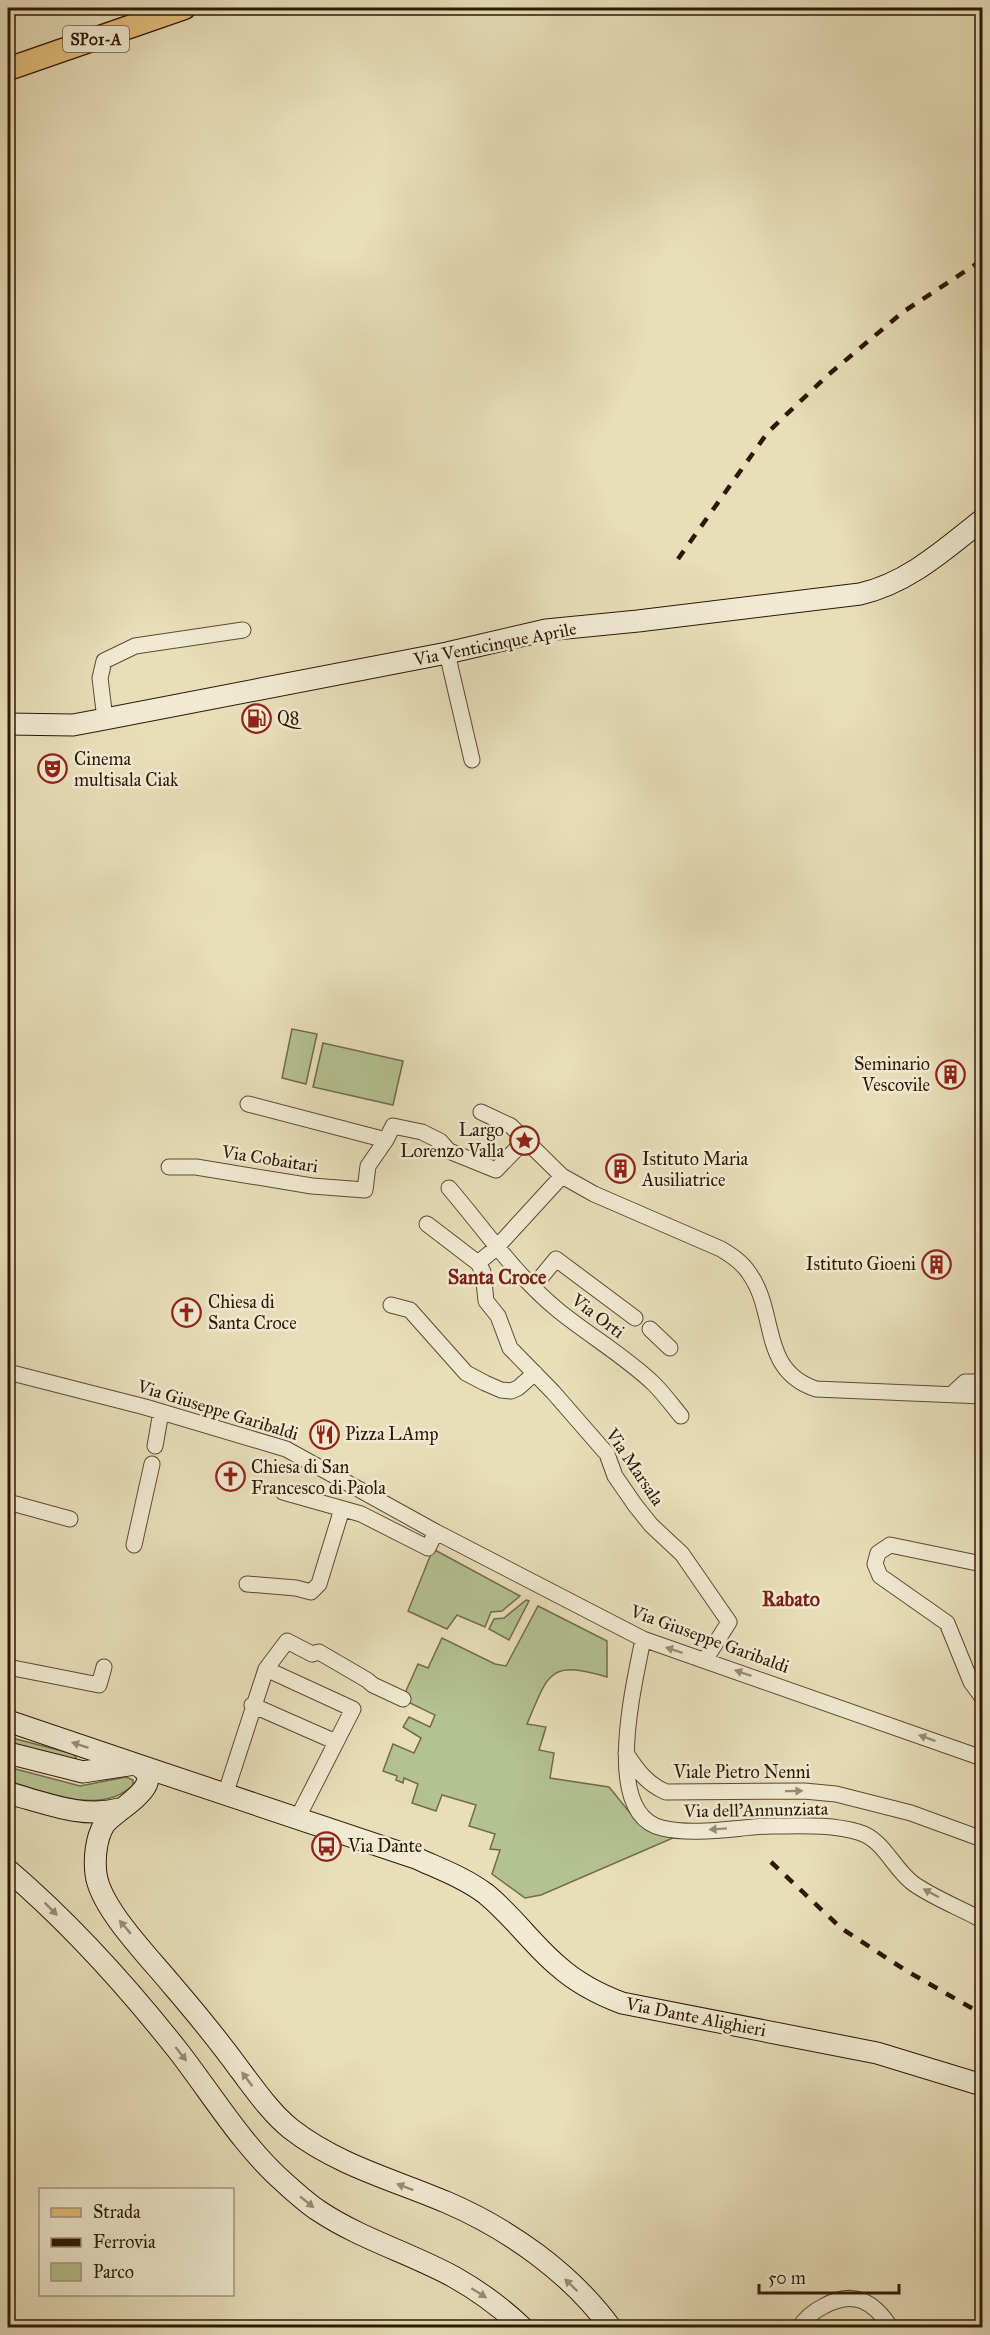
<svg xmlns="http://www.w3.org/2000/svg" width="990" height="2335" font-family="'IM FELL Great Primer',serif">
	<rect width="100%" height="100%" fill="#e8deb9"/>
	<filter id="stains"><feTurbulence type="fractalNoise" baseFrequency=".00333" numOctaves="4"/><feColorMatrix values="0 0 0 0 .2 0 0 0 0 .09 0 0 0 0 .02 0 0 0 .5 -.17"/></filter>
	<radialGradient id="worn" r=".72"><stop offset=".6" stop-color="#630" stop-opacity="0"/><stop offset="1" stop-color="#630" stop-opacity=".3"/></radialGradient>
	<!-- green -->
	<path fill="#b4c190" stroke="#706c4a" stroke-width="1.5" d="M292 1029 317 1034 306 1084 282 1078Z
		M323 1043 403 1061 393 1105 313 1087Z
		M433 1549 520 1596 502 1611 491 1612 485 1627 457 1615 447 1629 408 1611Z
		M526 1600 529 1601 509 1640 489 1629 494 1619 504 1618Z
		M538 1606 607 1641V1677C548 1659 548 1675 527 1724L546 1727 539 1750 554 1753 550 1778 609 1787C631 1813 638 1830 673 1838L541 1895 525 1898 492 1874 500 1850 490 1849 495 1834 469 1826 476 1805 442 1795 436 1811 412 1803 418 1784 404 1778 403 1783 396 1780 397 1776 383 1771 393 1744 414 1753 421 1738 403 1727 409 1717 430 1727 435 1715 406 1701 405 1693 418 1664 428 1668 442 1638 495 1664 506 1666Z
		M8 1737 74 1754 77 1760 8 1747Z
		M8 1767 80 1786 126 1777 133 1780V1785C101 1817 44 1791 8 1781Z"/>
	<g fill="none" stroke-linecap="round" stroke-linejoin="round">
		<defs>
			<path id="street" d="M447 653 472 760
				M105 719 100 678 104 661 135 646 243 630
				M248 1104 386 1140
				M481 1112 511 1126 562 1176 594 1194 721 1249C731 1255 742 1262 749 1273 778 1313 759 1370 816 1389L982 1396
				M169 1167H196L312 1186 365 1190 368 1166 386 1140 393 1126 422 1132 440 1141 449 1151 496 1170 525 1140
				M449 1188C485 1230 516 1276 559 1311 590 1336 626 1357 654 1384 664 1394 672 1405 681 1416
				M427 1224 478 1263 496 1248 562 1176
				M478 1263 483 1272 486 1301 498 1316 510 1348 553 1392 607 1454 615 1476 635 1505 651 1525 682 1554 729 1622 705 1660
				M533 1287 556 1259 635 1318
				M391 1305 410 1310 466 1373 485 1383 501 1390 511 1391 518 1388 535 1373
				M650 1329 670 1348
				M8 1372 145 1407 286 1449 436 1532 643 1639 982 1758
				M951 1395 965 1382H982
				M155 1446 161 1412
				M283 1492 361 1514 428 1548 436 1532
				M8 1502 70 1519
				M134 1545 152 1464
				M982 1564 890 1545 878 1553 875 1564 880 1576 947 1623 971 1682 982 1697
				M247 1584 296 1588 311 1592 319 1584 342 1509
				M643 1639C635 1682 601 1814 662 1828 694 1836 738 1827 771 1826 800 1826 830 1824 858 1832 884 1839 893 1869 914 1884 934 1898 960 1908 982 1920
				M8 1667 99 1685 104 1667
				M266 1669 353 1709 297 1819
				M252 1705 336 1742
				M626 1753C637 1770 647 1784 666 1792L804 1791 836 1794 911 1813 982 1839
				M225 1795 266 1669 287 1641 312 1654 319 1652 367 1680 373 1685 403 1699
				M799 2328C805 2318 814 2311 824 2306 853 2290 873 2300 891 2328"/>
			<path id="secondary" d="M8 724 73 725 105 719 447 653 546 630 638 621 860 594C908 583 944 550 982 520
				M8 1721 135 1764C173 1783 115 1809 104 1825 96 1838 94 1859 96 1874 100 1908 150 1958 172 1985 196 2013 219 2041 240 2070 256 2091 271 2113 291 2129 337 2165 394 2180 446 2202 509 2229 571 2273 611 2328
				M8 1753 83 1772 135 1764 416 1858C440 1869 465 1878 486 1894 513 1916 532 1944 558 1966 577 1983 598 1994 622 2003L877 2053 982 2085
				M8 1793C43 1802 82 1819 119 1809
				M8 1870C71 1924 127 1986 179 2052 213 2096 244 2148 287 2185 297 2194 308 2204 319 2211 361 2239 410 2253 454 2277 479 2291 502 2308 523 2328"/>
			<path id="primary" d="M8 69 184 8"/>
		</defs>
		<!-- street casing -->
		<use href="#street" stroke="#5c4a30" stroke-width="17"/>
		<!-- secondary casing -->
		<use href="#secondary" stroke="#2d1803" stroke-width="23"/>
		<!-- primary casing -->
		<use href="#primary" stroke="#2d1803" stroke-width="25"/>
		<!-- street -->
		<use href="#street" stroke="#f0ead2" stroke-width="15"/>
		<!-- secondary -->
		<use href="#secondary" stroke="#f0ead2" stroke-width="21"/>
		<!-- primary -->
		<use href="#primary" stroke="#e4bf7c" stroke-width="22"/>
		<!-- rail -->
		<path stroke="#2d1803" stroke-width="4.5" stroke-dasharray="10 10" stroke-linecap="butt" d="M678 559 768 432 828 375 903 312 982 260
			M771 1862 841 1928 905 1970 982 2014"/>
	</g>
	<!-- one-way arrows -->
	<defs><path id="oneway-solid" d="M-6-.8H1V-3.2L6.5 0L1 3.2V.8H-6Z" transform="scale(1.5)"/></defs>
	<g fill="#988c75">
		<use href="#oneway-solid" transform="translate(674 1650) rotate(-162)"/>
		<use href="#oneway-solid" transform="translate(743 1673) rotate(-161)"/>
		<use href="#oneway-solid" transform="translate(927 1738) rotate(-160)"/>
		<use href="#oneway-solid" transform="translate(80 1745) rotate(-162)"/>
		<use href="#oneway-solid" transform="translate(794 1791) rotate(-1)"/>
		<use href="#oneway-solid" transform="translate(718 1829) rotate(176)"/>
		<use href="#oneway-solid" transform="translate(931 1893) rotate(-152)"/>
		<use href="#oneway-solid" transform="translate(51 1909) rotate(45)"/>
		<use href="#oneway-solid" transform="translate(125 1927) rotate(-130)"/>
		<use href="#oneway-solid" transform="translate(181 2054) rotate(52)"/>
		<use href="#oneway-solid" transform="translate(247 2079) rotate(-127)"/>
		<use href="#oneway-solid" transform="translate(405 2187) rotate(-159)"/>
		<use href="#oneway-solid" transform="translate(307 2202) rotate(39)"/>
		<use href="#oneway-solid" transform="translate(571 2285) rotate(-136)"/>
		<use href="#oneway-solid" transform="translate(479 2293) rotate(32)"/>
	</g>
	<!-- icons -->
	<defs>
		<symbol id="fuel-ring" viewBox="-11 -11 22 22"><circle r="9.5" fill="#f0ead2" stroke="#8f2418" stroke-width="1.5"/><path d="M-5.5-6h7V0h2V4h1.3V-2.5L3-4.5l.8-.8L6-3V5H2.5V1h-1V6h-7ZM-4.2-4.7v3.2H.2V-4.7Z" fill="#8f2418"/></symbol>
		<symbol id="theatre-ring" viewBox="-11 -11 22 22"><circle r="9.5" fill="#f0ead2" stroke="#8f2418" stroke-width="1.5"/><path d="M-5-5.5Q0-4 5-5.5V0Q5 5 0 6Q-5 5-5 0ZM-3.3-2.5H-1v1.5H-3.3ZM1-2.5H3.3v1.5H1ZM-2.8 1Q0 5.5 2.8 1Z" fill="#8f2418"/></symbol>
		<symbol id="building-ring" viewBox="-11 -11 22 22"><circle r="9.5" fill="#f0ead2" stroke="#8f2418" stroke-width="1.5"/><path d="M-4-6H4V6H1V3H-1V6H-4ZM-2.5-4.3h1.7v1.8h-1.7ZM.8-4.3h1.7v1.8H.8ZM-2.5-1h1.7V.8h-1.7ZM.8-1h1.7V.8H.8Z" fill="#8f2418"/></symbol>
		<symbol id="sight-ring" viewBox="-11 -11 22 22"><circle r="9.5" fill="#f0ead2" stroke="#8f2418" stroke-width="1.5"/><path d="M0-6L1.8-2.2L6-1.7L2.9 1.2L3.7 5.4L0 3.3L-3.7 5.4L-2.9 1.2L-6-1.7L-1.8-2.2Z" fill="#8f2418"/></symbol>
		<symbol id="church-ring" viewBox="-11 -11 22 22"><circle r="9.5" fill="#f0ead2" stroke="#8f2418" stroke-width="1.5"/><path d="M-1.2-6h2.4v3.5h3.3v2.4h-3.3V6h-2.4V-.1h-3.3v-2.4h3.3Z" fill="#8f2418"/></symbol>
		<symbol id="restaurant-ring" viewBox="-11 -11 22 22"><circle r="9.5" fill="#f0ead2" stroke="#8f2418" stroke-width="1.5"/><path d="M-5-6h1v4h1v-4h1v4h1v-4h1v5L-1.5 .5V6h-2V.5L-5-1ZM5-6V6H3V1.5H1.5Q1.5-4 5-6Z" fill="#8f2418"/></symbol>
		<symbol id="bus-ring" viewBox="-11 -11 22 22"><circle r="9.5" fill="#f0ead2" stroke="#8f2418" stroke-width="1.5"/><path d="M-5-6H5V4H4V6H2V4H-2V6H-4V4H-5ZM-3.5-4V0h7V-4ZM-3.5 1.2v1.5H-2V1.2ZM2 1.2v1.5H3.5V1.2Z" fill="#8f2418"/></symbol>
	</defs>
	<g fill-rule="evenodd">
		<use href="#fuel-ring" x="240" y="702" width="33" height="33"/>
		<use href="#theatre-ring" x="36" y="752" width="33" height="33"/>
		<use href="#building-ring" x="934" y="1058" width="33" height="33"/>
		<use href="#sight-ring" x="508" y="1124" width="33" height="33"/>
		<use href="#building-ring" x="604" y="1152" width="33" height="33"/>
		<use href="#building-ring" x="920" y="1248" width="33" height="33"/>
		<use href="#church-ring" x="170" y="1296" width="33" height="33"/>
		<use href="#restaurant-ring" x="308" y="1418" width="33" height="33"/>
		<use href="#church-ring" x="214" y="1460" width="33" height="33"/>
		<use href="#bus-ring" x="310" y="1830" width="33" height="33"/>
	</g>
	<g text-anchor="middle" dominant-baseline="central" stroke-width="5" stroke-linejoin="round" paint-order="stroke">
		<!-- shield labels -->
		<rect fill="#f0ead2" stroke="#685741" stroke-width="1.5" x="63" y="26" width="66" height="26" rx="4.5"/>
		<g font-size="16" font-weight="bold" fill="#2d1803">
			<text x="96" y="39">SP01-A</text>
		</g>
		<!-- street labels -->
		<g font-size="18" fill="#2d1803" stroke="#f0ead2">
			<text transform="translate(495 644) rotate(-11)">Via Venticinque Aprile</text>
			<text transform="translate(270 1159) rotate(9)">Via Cobaitari</text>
			<text transform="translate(598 1316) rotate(37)">Via Orti</text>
			<text transform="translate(218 1410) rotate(17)">Via Giuseppe Garibaldi</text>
			<text transform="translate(635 1467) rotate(56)">Via Marsala</text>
			<text transform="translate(710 1639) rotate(20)">Via Giuseppe Garibaldi</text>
			<text x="742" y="1772">Viale Pietro Nenni</text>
			<text transform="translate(756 1810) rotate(-1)">Via dell'Annunziata</text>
			<text transform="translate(696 2017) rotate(11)">Via Dante Alighieri</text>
		</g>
		<!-- poi labels -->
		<g font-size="18" fill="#2d1803" stroke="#f0ead2" text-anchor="start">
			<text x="277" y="718">Q8</text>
			<text x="74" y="759">Cinema<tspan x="74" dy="21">multisala Ciak</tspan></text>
			<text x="930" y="1064" text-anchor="end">Seminario<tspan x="930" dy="21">Vescovile</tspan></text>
			<text x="504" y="1130" text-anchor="end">Largo<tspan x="504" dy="21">Lorenzo Valla</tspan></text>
			<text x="642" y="1159">Istituto Maria<tspan x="642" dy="21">Ausiliatrice</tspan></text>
			<text x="916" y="1264" text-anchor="end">Istituto Gioeni</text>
			<text x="208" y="1302">Chiesa di<tspan x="208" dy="21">Santa Croce</tspan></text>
			<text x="345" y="1434">Pizza LAmp</text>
			<text x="251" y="1467">Chiesa di San<tspan x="251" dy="21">Francesco di Paola</tspan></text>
			<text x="348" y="1846">Via Dante</text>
		</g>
		<!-- neighbourhood labels -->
		<g font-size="20" font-weight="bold" fill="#7a1f14" stroke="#f0ead2">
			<text x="497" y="1277">Santa Croce</text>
			<text x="791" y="1599">Rabato</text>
		</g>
	</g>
	<!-- margin -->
	<rect width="990" height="2335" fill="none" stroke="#e8deb9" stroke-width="30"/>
	<rect x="9" y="9" width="972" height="2317" fill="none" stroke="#2d1803" stroke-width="3"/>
	<rect x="15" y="15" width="960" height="2305" fill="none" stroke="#2d1803" stroke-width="1.5"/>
	<!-- legend -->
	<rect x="39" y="2188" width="195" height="108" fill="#f0ead2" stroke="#a2967f" stroke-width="1.5"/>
	<rect x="51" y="2208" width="30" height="9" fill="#e4bf7c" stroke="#a2967f" stroke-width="1.5"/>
	<text x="93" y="2218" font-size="18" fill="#2d1803">Strada</text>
	<rect x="51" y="2238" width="30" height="9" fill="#2d1803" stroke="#a2967f" stroke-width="1.5"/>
	<text x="93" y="2248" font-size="18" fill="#2d1803">Ferrovia</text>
	<rect x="51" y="2263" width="30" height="18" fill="#b4c190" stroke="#a2967f" stroke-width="1.5"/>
	<text x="93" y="2278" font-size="18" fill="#2d1803">Parco</text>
	<!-- scale -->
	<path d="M759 2284v9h140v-9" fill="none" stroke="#2d1803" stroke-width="3"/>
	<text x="768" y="2284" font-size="18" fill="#2d1803" stroke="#f0ead2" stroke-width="4.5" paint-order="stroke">50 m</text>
	<rect width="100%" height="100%" filter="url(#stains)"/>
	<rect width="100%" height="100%" fill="url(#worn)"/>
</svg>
